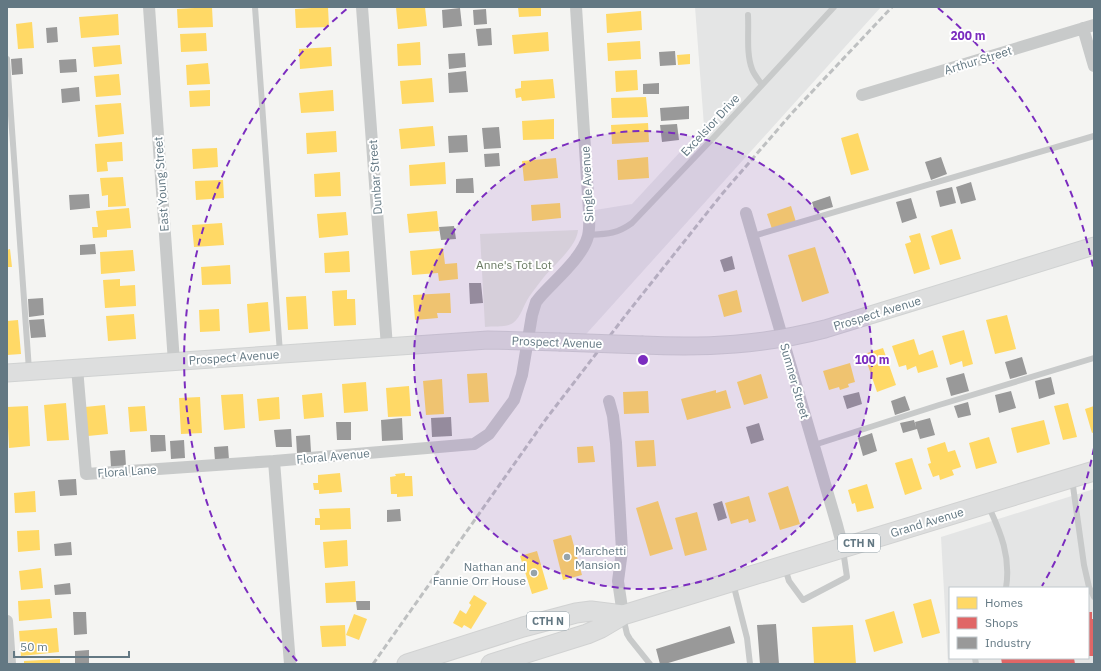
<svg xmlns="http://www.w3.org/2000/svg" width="1101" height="671" font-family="'IBM Plex Sans',sans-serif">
	<rect width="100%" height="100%" fill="#f4f4f2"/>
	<!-- built -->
	<path fill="#e4e5e5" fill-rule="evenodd" d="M695 7H881L579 342 528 341 532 315 582 251 589 211 632 204 704 126Z
		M1094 489V664H948L941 537ZM950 588H1088V658H950Z"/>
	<!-- green -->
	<path fill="#e3e6df" d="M578 230C577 246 554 265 544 277 539 283 534 290 529 297 523 306 521 317 513 323 506 328 493 326 485 327L480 234Z"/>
	<!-- homes -->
	<path fill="#ffd966" d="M212 7 213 27 178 28 177 9Z
		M328 7 329 27 296 28 295 9Z
		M396 7H425L427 26 398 29Z
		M518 7H541V16L519 17Z
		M641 11 642 30 607 33 606 14Z
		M118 14 119 35 81 38 79 17Z
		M32 22 34 48 18 49 16 24Z
		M548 32 549 51 514 54 512 35Z
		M206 33 207 51 181 52 180 34Z
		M640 41 641 59 608 61 607 43Z
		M420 42 421 65 398 66 397 44Z
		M120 45 122 64 94 67 92 47Z
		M331 47 332 66 300 69 299 49Z
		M690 54V64L678 65 677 55Z
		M208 63 210 84 187 85 186 65Z
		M637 70 638 90 616 92 615 71Z
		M119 74 121 95 96 97 94 76Z
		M432 78 434 102 402 104 400 81Z
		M553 79 555 98 522 101 521 97 516 98 515 89 521 88V81Z
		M210 90V106L190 107 189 91Z
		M333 90 334 111 301 113 299 93Z
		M646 97 648 117 612 118 611 98Z
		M121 103 124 134 98 137 95 105Z
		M554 119V139L523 140 522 121Z
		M648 123 649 142 612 144 611 125Z
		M433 126 435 146 401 149 399 129Z
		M336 131 337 152 307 154 306 133Z
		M858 133 869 170 851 175 841 138Z
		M122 142 123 161 107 162 108 171 97 172 95 144Z
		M217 148 218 167 193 169 192 149Z
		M648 157 649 178 618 180 617 160Z
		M556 158 558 178 524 181 522 161Z
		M445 162 446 184 410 186 409 165Z
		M340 172 341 196 315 197 314 174Z
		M123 177 126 206 108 207V195L102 196 100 178Z
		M223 180 224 198 196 200 195 181Z
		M560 203 561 218 532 221 531 205Z
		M791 206 796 222 772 229 767 214Z
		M129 208 131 228 107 230V237L93 238 92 227H98L96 211Z
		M437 211 439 231 409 233 407 214Z
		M346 212 348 235 319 238 317 214Z
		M222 223 224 245 194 247 192 225Z
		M952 229 961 259 940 265 931 236Z
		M920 233 930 269 914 274 905 244 911 242 909 236Z
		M815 247 829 293 802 302 788 255Z
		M443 248 445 264 457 263 458 279 439 281 438 273 412 275 410 251Z
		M10 249 12 267H7V250Z
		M133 250 135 271 101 274 100 252Z
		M349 251 350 272 325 273 324 253Z
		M230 265 231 284 202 285 201 267Z
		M120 279V286L135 285 136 306 105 308 103 280Z
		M347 290V299H355L356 325 334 326 332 291Z
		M737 290 742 312 724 317 718 295Z
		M450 293 451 313H437L438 318 415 320 413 295Z
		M306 296 308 329 288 330 286 297Z
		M268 302 270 331 249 333 247 304Z
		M219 309 220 331 200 332 199 310Z
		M134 314 136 339 108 341 106 316Z
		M1007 315 1016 349 995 354 986 320Z
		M18 320 21 354 7 355V321Z
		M964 330 973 364 963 367 962 361 950 365 942 336Z
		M914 339 919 355 933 350 938 367 918 373 916 366 907 370 906 365 899 367 892 346Z
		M883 348 896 385 877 392 864 354Z
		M850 363 855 382 848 384 849 387 840 390 839 387 829 390 823 371Z
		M487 373 489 402 469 403 467 374Z
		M761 374 768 398 744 405 737 382Z
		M442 379 444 414 426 415 423 381Z
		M366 382 368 411 344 413 342 384Z
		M409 386 411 416 388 417 386 388Z
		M716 390V393L726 390 731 408 687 420 681 399Z
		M648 391 649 413 624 414 623 392Z
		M322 393 324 417 304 419 302 395Z
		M243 394 245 428 224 430 221 395Z
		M200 397 202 433 181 434 179 398Z
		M279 397 280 419 259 421 257 399Z
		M66 403 69 440 47 441 44 405Z
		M1068 403 1077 437 1063 440 1054 406Z
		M105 405 108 434 88 436 85 407Z
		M28 406 30 446 9 448 7 407Z
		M145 406 147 431 130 432 128 407Z
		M1094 406V432L1092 433 1085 409Z
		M1044 420 1050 444 1017 453 1011 428Z
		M989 437 997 463 976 469 969 443Z
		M654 440 656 466 637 467 635 441Z
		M945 442 948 452 955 450 961 467 952 470 954 475 940 480 939 475 933 477 928 464 931 463 927 448Z
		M593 446 595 462 578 463 577 447Z
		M912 458 922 489 905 495 895 463Z
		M340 473 342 492 319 494V490H314L313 483H318V475Z
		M405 473V476H412L413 496 397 497V494H391L390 477 396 476 395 474Z
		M867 484 874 508 857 512 855 503 852 504 848 490Z
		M788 486 800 524 780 530 768 493Z
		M35 491 36 512 15 513 14 493Z
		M749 496 756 521 749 523 748 519 731 524 725 503Z
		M658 501 673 549 650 556 636 508Z
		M350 508 351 529 320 530V525H315V518H320L319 509Z
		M697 512 707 550 685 556 675 518Z
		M39 530 40 550 18 552 17 531Z
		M571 535 582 575 563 580 553 540Z
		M347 540 348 566 325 568 323 542Z
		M537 551 548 589 532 594 520 556Z
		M41 568 43 588 21 590 19 571Z
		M355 581 356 602 326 603 325 583Z
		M474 595 487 603 471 629 464 625 462 628 453 623 460 610 466 614 471 605 469 603Z
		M50 599 52 618 19 621 18 601Z
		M931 599 940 633 922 638 913 604Z
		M894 611 903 643 874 652 865 620Z
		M354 614 367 619 359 640 346 635Z
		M345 625 346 646 322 647 320 626Z
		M853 625 856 664H814L812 627Z
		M57 628 59 652 21 656 19 631Z
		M60 659V664H24V661Z"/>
	<!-- shops -->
	<path fill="#e06666" d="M1088 612H1092V619H1094V656H1088Z
		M1001 658H1074L1075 664H1002Z"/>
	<!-- industry -->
	<path fill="#999" d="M460 8 462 26 443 28 442 10Z
		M486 9 487 24 474 25 473 10Z
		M57 27 58 42 47 43 46 28Z
		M491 28 492 45 478 46 476 29Z
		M675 51 676 65 660 66 659 52Z
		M465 53 466 67 449 69 448 54Z
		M22 58 23 74 12 75 11 59Z
		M76 59 77 72 60 73 59 60Z
		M466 71 468 92 449 93 448 73Z
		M659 83V94H643V84Z
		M79 87 80 101 62 103 61 89Z
		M689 106V119L661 121 660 108Z
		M677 124 679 140 662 142 660 125Z
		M499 127 501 148 484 149 482 128Z
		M467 135 468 152 449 153 448 136Z
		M499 153 500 166 485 167 484 154Z
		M941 157 947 174 931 180 925 162Z
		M473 178 474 193H456V179Z
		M971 182 976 200 961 204 956 187Z
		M952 187 956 203 940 207 936 191Z
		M89 194 90 208 70 210 69 195Z
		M830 196 833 207 815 212 812 202Z
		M911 198 917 218 902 223 896 202Z
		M454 226 456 239 441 240 439 227Z
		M95 244 96 254 80 255V245Z
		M732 256 735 269 724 272 720 260Z
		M469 283H481L483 303 470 304Z
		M43 298 44 315 29 317 28 299Z
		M44 319 46 337 31 338 29 320Z
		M1022 357 1027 374 1010 379 1005 362Z
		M964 373 969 391 951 396 946 378Z
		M1051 377 1055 394 1039 399 1035 381Z
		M1011 391 1016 408 999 413 995 395Z
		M859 392 862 404 847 409 843 396Z
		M905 396 910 410 895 415 891 401Z
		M968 402 971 415 958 418 954 406Z
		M451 417 452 436 432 437 431 418Z
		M402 418 403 440 382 441 381 420Z
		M930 418 935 435 920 439 917 429 903 433 900 423 914 420 916 427 915 422Z
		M336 422H351V440H337Z
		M759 423 764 440 751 444 746 427Z
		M291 429 292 447H276L274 430Z
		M872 433 877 451 863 456 858 438Z
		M150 435H165L166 451 151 452Z
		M310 435 311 452 297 453 296 436Z
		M184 440 185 458 171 459 170 441Z
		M228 446 229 460 215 461 214 447Z
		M125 450 126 466 111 467 110 451Z
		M76 479 77 495 60 496 58 480Z
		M722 501 727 518 718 521 713 504Z
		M400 509 401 521 387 522V510Z
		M71 542 72 555 55 556 54 544Z
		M70 583 71 594 55 595 54 585Z
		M356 601H370V610H357Z
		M73 612H86L87 634 74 635Z
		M776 624 779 664H760L757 625Z
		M730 626 735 643 665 664H660L656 649Z
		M89 650V664H75V651Z"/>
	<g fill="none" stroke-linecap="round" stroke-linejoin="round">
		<defs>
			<path id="secondary" d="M643 345C707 348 763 345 825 329L1094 246
				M7 373 488 340 559 342"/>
			<path id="primary" d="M407 664 523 627 576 613 591 611 623 615
				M491 664 587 634 601 628 623 615 1094 471"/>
		</defs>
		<!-- secondary casing -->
		<use href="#secondary" stroke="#d0d2d2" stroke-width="19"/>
		<!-- primary casing -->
		<use href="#primary" stroke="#d1d2d2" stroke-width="21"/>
		<!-- lane -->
		<path stroke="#c8caca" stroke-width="6" d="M255 7 280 353
			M748 15C749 33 746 53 752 69 754 75 759 80 762 85
			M7 59 29 370
			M588 235C607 234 617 234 632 223L716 135 834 7
			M753 236 1094 136
			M814 445 939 405 1094 358
			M1072 479 1084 565 1089 587 1094 597
			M988 505C1001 533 1011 557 1006 588
			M785 568 789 581 803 600 847 577 843 550
			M733 583 747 638 750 664
			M623 617 627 634 630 639 650 664
			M975 658 976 664"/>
		<!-- street -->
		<path stroke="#c8caca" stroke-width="12" d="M149 7 174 362
			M362 7 387 347
			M1083 28 1094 66
			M862 95 1094 25
			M746 213 837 525 843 548
			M77 368 86 474 274 461 474 444 489 434 514 400 522 375 532 315 536 302 540 297C554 281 583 257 588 236 590 228 589 219 589 211L576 7
			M609 401 613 416 616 443 622 551 618 581 623 615
			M274 461 290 664
			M7 621 10 664"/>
		<!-- secondary -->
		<use href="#secondary" stroke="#dddede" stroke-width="17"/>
		<!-- primary -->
		<use href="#primary" stroke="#dddede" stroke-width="19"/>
		<!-- rail -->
		<path stroke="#bec0c1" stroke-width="3" stroke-dasharray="6 3" stroke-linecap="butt" d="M373 664 546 419 625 316 722 194 792 113 892 7"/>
		<defs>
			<path id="secondary-bridge" d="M559 342 643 345"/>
		</defs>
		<!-- secondary-bridge casing -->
		<use href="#secondary-bridge" stroke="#d0d2d2" stroke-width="19" stroke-linecap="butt"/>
		<!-- secondary-bridge -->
		<use href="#secondary-bridge" stroke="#dddede" stroke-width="17"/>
	</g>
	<!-- distance rings -->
	<circle cx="643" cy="360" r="229" fill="#7b2cbf" fill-opacity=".12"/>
	<g fill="none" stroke="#7b2cbf" stroke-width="2" stroke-dasharray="7 5">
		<circle cx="643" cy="360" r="229"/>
		<path d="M1094 448A459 459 0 0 1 1042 586M297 661A459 459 0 0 1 348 8M938 8A459 459 0 0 1 1094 272"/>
	</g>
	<!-- markers -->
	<g fill="#96a3aa" stroke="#fff" stroke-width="1.5">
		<circle cx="567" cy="557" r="4"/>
		<circle cx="534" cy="573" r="4"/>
	</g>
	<g text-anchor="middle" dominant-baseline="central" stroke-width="4" stroke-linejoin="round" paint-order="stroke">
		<!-- shield labels -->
		<g fill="#fff" stroke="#92a0a8" stroke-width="1">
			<rect x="838" y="534" width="42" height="18" rx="3"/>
			<rect x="527" y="612" width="42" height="18" rx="3"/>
		</g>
		<g font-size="11" font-weight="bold" fill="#637883">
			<text x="859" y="543">CTH N</text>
			<text x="548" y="621">CTH N</text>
		</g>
		<!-- street labels -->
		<g font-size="12" fill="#637883" stroke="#fff">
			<text transform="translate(978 60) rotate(-17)">Arthur Street</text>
			<text transform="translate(710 125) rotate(-47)">Excelsior Drive</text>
			<text transform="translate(375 177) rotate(-94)">Dunbar Street</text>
			<text transform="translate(161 184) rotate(-94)">East Young Street</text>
			<text transform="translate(587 184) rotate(-93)">Single Avenue</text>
			<text transform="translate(877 313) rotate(-17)">Prospect Avenue</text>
			<text transform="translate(557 342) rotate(2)">Prospect Avenue</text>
			<text transform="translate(234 357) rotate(-4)">Prospect Avenue</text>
			<text transform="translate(795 381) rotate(74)">Sumner Street</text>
			<text transform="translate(333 456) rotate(-5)">Floral Avenue</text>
			<text transform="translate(127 471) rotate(-4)">Floral Lane</text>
			<text transform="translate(927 522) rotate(-17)">Grand Avenue</text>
		</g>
		<!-- park labels -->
		<g font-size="12" fill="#697a62" stroke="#fff">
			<text x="514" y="264">Anne's Tot Lot</text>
		</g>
		<!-- poi labels -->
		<g font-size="12" fill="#637883" stroke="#fff" text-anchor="start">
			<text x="575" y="550">Marchetti<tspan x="575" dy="14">Mansion</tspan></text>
			<text x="526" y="566" text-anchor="end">Nathan and<tspan x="526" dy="14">Fannie Orr House</tspan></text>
		</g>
	</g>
	<circle cx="643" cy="360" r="6" fill="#7b2cbf" stroke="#fff" stroke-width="2"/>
	<g font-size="12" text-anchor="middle" font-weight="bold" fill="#7b2cbf" stroke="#fff" stroke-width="4" stroke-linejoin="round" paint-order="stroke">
		<text x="968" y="40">200 m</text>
		<text x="872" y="364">100 m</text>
	</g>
	<!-- border -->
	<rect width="1101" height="671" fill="none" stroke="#637883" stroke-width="16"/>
	<!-- legend -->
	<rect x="949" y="587" width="140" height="72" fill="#ffffff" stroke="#c1c9cd"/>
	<rect x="957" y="597" width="20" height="12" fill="#ffd966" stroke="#c1c9cd"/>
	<text x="985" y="607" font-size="12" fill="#637883">Homes</text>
	<rect x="957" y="617" width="20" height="12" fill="#e06666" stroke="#c1c9cd"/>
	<text x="985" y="627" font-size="12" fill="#637883">Shops</text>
	<rect x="957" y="637" width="20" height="12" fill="#999999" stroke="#c1c9cd"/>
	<text x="985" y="647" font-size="12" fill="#637883">Industry</text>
	<!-- scale -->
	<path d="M14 651v6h115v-6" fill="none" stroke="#637883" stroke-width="2"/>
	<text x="20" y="651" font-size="12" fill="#637883" stroke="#ffffff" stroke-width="3" paint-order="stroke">50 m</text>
</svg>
